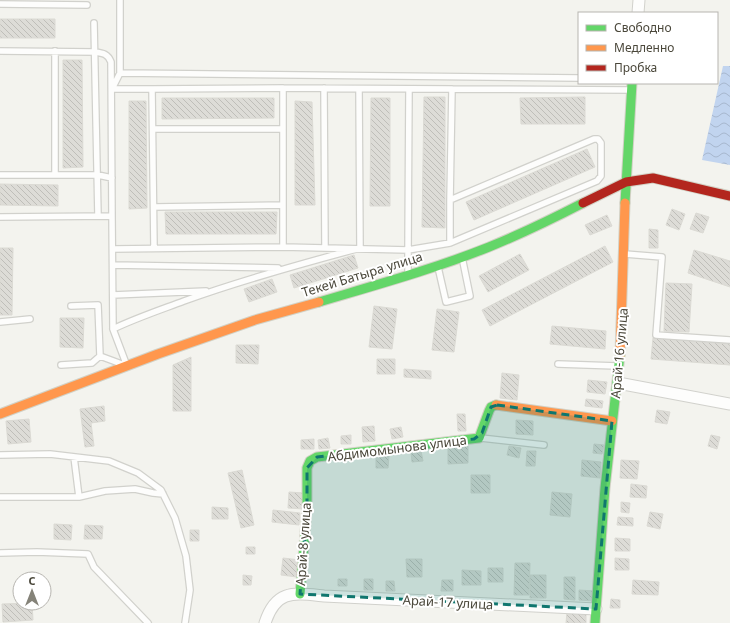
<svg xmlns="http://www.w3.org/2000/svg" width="730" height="623" font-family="'Noto Sans',sans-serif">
	<defs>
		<pattern id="water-waves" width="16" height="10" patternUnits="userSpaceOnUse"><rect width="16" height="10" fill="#c1d4ef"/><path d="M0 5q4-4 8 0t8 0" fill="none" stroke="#a7b7ce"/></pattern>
		<pattern id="building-back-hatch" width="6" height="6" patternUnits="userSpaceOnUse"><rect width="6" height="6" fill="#dddcd7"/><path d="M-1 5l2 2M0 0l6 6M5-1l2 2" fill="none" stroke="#bfbeb9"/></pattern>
	</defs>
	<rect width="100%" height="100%" fill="#f3f3ee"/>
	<!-- water -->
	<path fill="url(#water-waves)" d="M723 66H730V165L702 160Z"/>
	<!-- building -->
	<path fill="url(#building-back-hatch)" stroke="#dbdad4" d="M0 19H55V38H0Z
		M63 60H82L83 167 63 168Z
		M424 97H445V228L422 227Z
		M585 97V124H521L520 98Z
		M162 98H274V118L162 119Z
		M371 98H390V206H370Z
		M129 101H146L147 208 129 209Z
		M295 101 312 102 315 205H295Z
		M587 149 595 167 474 220 466 202Z
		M0 184 58 185V206L0 205Z
		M672 209 685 214 679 230 666 225Z
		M165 212H277L276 234H166Z
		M696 213 709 217 703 233 690 229Z
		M607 215 612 226 590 235 585 225Z
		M649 229 658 230V248H649Z
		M605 246 613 262 490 326 482 310Z
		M0 248H13L12 315H0Z
		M694 250 730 261V287L688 273Z
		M520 254 529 270 488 292 479 276Z
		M354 255 358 268 294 288 290 275Z
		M272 279 277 292 249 302 244 289Z
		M666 283 692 284 689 332 664 331Z
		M374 306 397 309 392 349 369 347Z
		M437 309 459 312 454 352 432 350Z
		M60 318H84L83 348 60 347Z
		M552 326 606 331 605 349 550 344Z
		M653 338 730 344V365L651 359Z
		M236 345H259L258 364 236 363Z
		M191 357V411H173V365Z
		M377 359H395V374H377Z
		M404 369 431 371V379L404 377Z
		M502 373 519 375 517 400 500 398Z
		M588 380 607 382 605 394 587 392Z
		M586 399 603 401 602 408 585 406Z
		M104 406 105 421 91 423 94 446 85 447 80 409Z
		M657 410 670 412 667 424 655 422Z
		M457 414H465L466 431H458Z
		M29 419 31 442 8 444 6 421Z
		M516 420 533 421V435L516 434Z
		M374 426 375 441 363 442 362 427Z
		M401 427 403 437 392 439 390 429Z
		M351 435V444H341V436Z
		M711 435 720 437 717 449 708 446Z
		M328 438 330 448 319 449 318 440Z
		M314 439V449H301V440Z
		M594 444 604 445 602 454 593 453Z
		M468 446V463L448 464V447Z
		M509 446 521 448 519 458 507 455Z
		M421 451 423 461 412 462 411 452Z
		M527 451H536L535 466H526Z
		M376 455 389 456 388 468H376Z
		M582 460 601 462 600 478 581 476Z
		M621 460 639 461 637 479 620 478Z
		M242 470 254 525 241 528 228 473Z
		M471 475H490V493H471Z
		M631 484 647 486 646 498 630 497Z
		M289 492 304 493V509L288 508Z
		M552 492 572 494 570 517 550 515Z
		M621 502 630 503 629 513 621 512Z
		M212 507 228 508V519H212Z
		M273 510 300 513 299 525 272 522Z
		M650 512 663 514 660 529 647 526Z
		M618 517 633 518V526L617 525Z
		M54 524 72 525 71 540 54 539Z
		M85 525 103 526 102 539H84Z
		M190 530H199V541H190Z
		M615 538 630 539V551H615Z
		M246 547H255V554H246Z
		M283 558 300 560 297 577 281 575Z
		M615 558 629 559V570H615Z
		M406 559H422V577H407Z
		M515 563H530L529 595H514Z
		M488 568H503V582H488Z
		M462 570 481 571V585H462Z
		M243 575 252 576 251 585H243Z
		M530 575H546V598H530Z
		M564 577H575V600L564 599Z
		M338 579H347V586H338Z
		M364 579H373V590H364Z
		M442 580H453V591H441Z
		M633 580 659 582 658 595 632 594Z
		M386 581H394L395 591H386Z
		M579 590 594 591V601L579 600Z
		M611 599 620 600V608H610Z
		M32 603 33 620 3 622 2 604Z
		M567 612 586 613V623H566Z"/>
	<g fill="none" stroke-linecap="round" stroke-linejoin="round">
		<defs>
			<path id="lane" d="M120 0V73L112 89H152
				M0 4 87 5
				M94 23 98 216
				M0 51 95 52C103 53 108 54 111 62L112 216
				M55 51V175
				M120 73 579 78
				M324 88 325 248
				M409 89 408 250 450 243 597 181 601 176V143L598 139H594L450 200V243
				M452 89 630 90
				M153 129H283
				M0 175H98L112 178
				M154 207 283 205
				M0 217 112 216 113 329 127 366 100 356 98 305 71 306
				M283 247V88L452 89 450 200
				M154 248 152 89 283 88
				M113 249 283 247 408 250V273
				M625 254 662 257 656 335 730 340
				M113 265 278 268
				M438 267 446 302 470 296 462 257
				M113 295 206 291
				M0 322 30 319
				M113 329C136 318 160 310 184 301 242 280 300 264 360 248L359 89
				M558 364 617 366
				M61 365 92 363 100 356
				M481 438 544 445
				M0 455 50 454 109 461 138 473 161 490 175 518 186 556 190 590 185 623
				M74 457 79 497
				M0 497H79L105 491 135 489 153 493 163 494
				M0 553 37 552 88 554 94 567 148 623"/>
			<path id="street" d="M638 13 639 0
				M618 383 730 404
				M265 623C276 589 294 593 324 596L596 609"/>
			<path id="fast" d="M625 203 632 83
				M319 302C376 285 434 269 489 247 521 234 552 219 583 203
				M300 594 307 509V468L310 461 317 457 479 438 489 411 491 407 496 405
				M595 623 605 488 620 355"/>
			<path id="slow" d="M620 355 625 203
				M496 405 612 421
				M0 414 158 354 255 320 319 302"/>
			<path id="jam" d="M583 203 626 182 653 178 730 196"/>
		</defs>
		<!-- lane casing -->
		<use href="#lane" stroke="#d1d1cc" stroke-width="8"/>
		<!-- street casing -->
		<use href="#street" stroke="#d1d1cc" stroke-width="13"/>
		<!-- fast casing -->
		<use href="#fast" stroke="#d2d1c5" stroke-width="11"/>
		<!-- slow casing -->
		<use href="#slow" stroke="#d2d1c5" stroke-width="11"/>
		<!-- jam casing -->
		<use href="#jam" stroke="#d2d1c5" stroke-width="11"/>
		<!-- lane -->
		<use href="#lane" stroke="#fdfdfc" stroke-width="5.5"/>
		<!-- street -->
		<use href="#street" stroke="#fdfdfc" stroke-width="11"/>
		<!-- fast -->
		<use href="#fast" stroke="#63d668" stroke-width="9"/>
		<!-- slow -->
		<use href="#slow" stroke="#ff974d" stroke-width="9"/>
		<!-- jam -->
		<use href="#jam" stroke="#b3261e" stroke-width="9"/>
	</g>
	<!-- marked area -->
	<path fill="#0f766e" fill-opacity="0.2" stroke="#0f766e" stroke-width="3" stroke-dasharray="8 5" stroke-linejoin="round" d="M497 405 612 421 596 609 300 594 307 509V468L317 457 474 439 482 433 491 407Z"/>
	<g text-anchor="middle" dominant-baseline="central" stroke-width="4" stroke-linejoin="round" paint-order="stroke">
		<!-- street labels -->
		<g font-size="13" fill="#4a473a" stroke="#fff">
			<text transform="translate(362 274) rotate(-17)">Текей Батыра улица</text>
			<text transform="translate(619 353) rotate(-85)">Арай-16 улица</text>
			<text transform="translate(397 448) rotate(-7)">Абдимомынова улица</text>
			<text transform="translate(303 544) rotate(-86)">Арай-8 улица</text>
			<text transform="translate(448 602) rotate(3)">Арай-17 улица</text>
		</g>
	</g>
	<!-- legend -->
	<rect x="578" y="12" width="140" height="72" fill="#ffffff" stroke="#b7b5b0"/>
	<rect x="586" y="25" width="20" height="6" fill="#63d668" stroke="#b7b5b0"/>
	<text x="614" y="32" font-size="12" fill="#4a473a">Свободно</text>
	<rect x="586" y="45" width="20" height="6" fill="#ff974d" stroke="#b7b5b0"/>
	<text x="614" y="52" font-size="12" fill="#4a473a">Медленно</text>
	<rect x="586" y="65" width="20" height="6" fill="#b3261e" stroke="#b7b5b0"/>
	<text x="614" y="72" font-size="12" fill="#4a473a">Пробка</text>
	<!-- north arrow -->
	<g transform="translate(32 591)"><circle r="19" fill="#ffffff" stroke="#b7b5b0"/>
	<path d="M0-3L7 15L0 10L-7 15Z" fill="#858379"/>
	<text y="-6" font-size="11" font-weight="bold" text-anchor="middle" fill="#4a473a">С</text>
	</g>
</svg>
